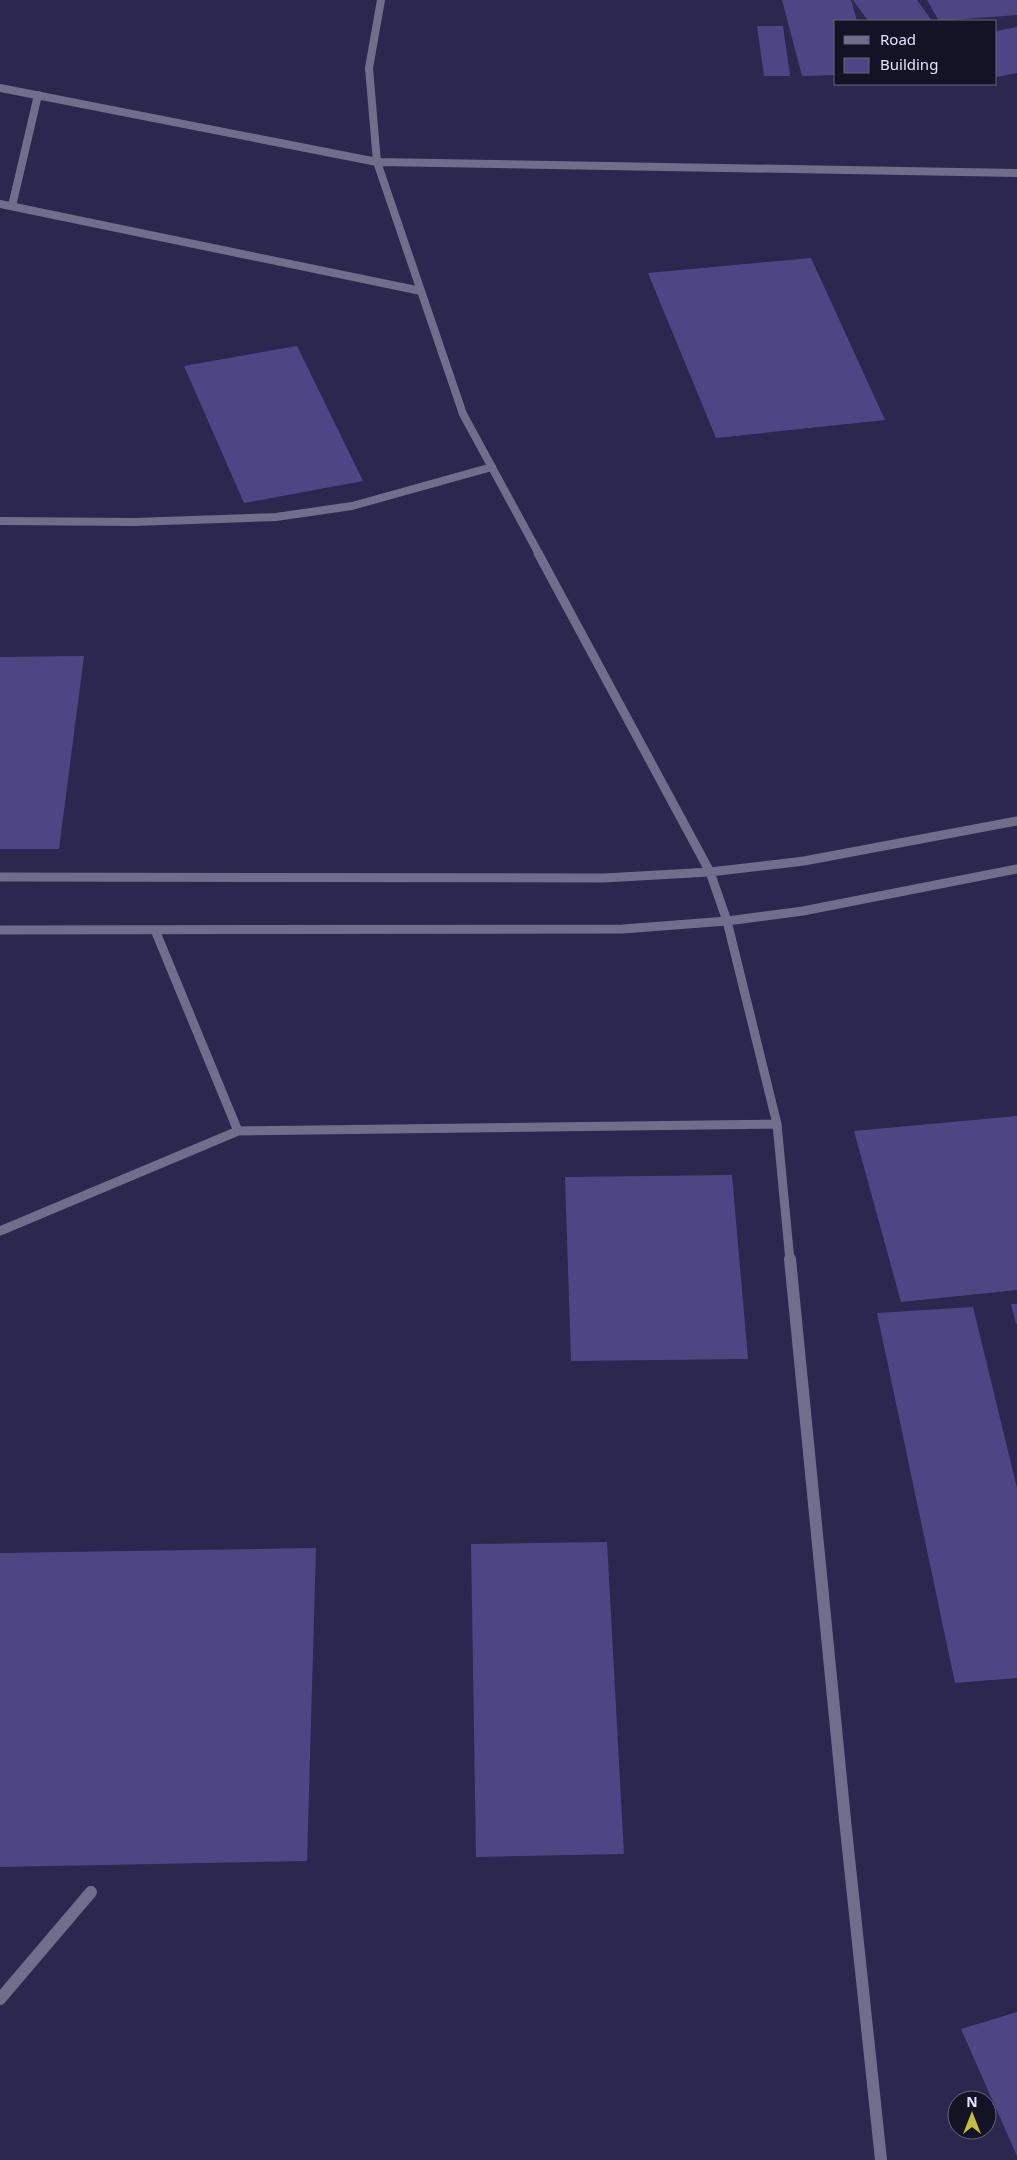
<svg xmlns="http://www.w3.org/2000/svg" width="1017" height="2160" font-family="'Noto Sans',sans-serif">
	<rect width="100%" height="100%" fill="#2b274f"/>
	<!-- building -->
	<path fill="#4d4685" d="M782 0H851L857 21H836V75L802 76Z
		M853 0H917L932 21H868Z
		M927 0H1017V15L939 21Z
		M757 26H783L790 76H764Z
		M1017 27V73L996 77V31Z
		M811 258 885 420 716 438 648 273Z
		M297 346 363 481 244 503 184 366Z
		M84 656 59 849H0V657Z
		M1017 1116V1290L901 1302 854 1131Z
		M732 1175 748 1359 571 1361 565 1177Z
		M1011 1304H1017V1323L1016 1324Z
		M973 1307 1017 1488V1678L955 1683 877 1313Z
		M607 1542 624 1854 476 1857 471 1544Z
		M316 1548 307 1861 0 1867V1553Z
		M1017 2012V2156L961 2029Z"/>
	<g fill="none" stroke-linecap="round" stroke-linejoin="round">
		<!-- service -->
		<path stroke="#6f6e8c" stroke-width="8" d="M0 521 135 522 276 517 352 506 492 467"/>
		<!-- minor-far2 -->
		<path stroke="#6f6e8c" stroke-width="8" d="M381 0 369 68 377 162 463 414 539 554
			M0 88 377 162 1017 173
			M0 204 421 291
			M12 206 38 95"/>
		<!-- minor-far1 -->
		<path stroke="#6f6e8c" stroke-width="9" d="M538 553 710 872
			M727 921 777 1124 790 1261
			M155 930 238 1131
			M0 1231 238 1131 777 1124"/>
		<!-- minor -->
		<path stroke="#6f6e8c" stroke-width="12" d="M790 1259 845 1820 881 2160
			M0 1999 91 1892"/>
		<!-- tertiary -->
		<path stroke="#6f6e8c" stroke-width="9" d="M710 872 727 921
			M0 877 604 878 710 872 804 861 1017 821
			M0 930 623 929 727 921 803 911 1017 869"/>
	</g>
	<!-- legend -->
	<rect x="834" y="20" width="162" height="65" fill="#141325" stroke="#67667b"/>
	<rect x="844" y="36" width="25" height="8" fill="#6f6e8c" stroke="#67667b"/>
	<text x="880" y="45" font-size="15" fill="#e3e3fd">Road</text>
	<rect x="844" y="58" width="25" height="15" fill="#4d4685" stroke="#67667b"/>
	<text x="880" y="70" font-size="15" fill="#e3e3fd">Building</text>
	<!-- north arrow -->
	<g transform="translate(972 2115)"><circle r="24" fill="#141325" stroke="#67667b"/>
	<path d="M0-4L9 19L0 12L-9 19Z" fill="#c3bd3e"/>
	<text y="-8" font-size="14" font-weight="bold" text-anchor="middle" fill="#e3e3fd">N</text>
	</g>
</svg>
